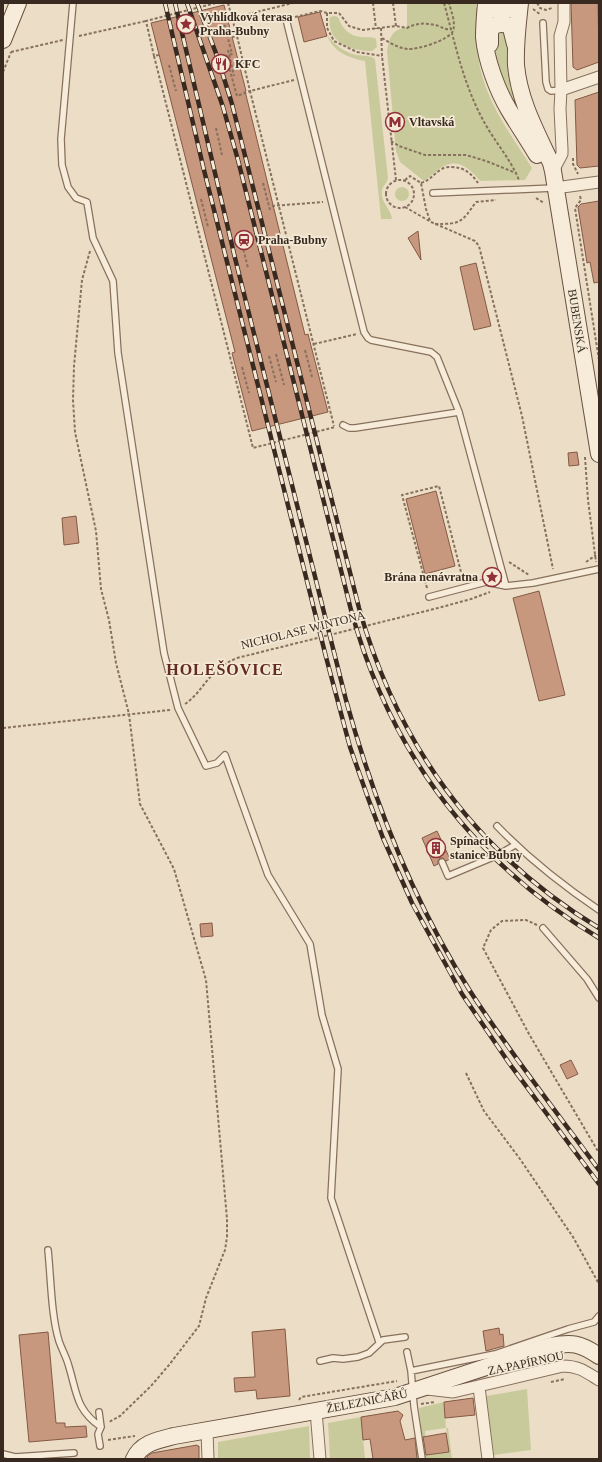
<svg xmlns="http://www.w3.org/2000/svg" width="602" height="1462" font-family="Georgia,serif">
	<rect width="100%" height="100%" fill="#ecdec6"/>
	<!-- green -->
	<path fill="#c8ca9b" fill-rule="evenodd" d="M407 3H476V8L479 9C478 24 477 39 478 55 483 98 509 132 532 168L525 180 480 181C468 166 454 156 437 171 432 174 429 178 424 181L400 162 396 151 387 51C390 37 391 30 407 27Z
		M335 16 338 17C342 28 349 36 361 37 367 38 371 36 376 39L377 47 372 51C351 51 326 42 330 17Z
		M505 29 527 120 514 112 494 57 495 30Z
		M327 35C335 45 344 52 356 55 363 56 370 55 375 59L388 178C387 183 383 186 382 190 380 203 391 208 392 219H381L365 61C349 58 333 52 327 35Z
		M395 194a7 7 0 1 1 14 0a7 7 0 1 1-14 0Z
		M527 1389 531 1450 494 1455 486 1396Z
		M444 1402 446 1428H448L452 1459H417L413 1438H422L419 1408ZM446 1428 449 1452 428 1455 425 1431Z
		M361 1417 365 1459H330L328 1423Z
		M309 1426 310 1459H218V1442Z"/>
	<!-- building -->
	<path fill="#c8987e" stroke="#845944" d="M571 3H598L599 62 577 70 573 67Z
		M224 5 246 91H245L305 335 308 334 328 412 252 431 232 353 235 352 151 23Z
		M320 12 327 36 304 42 298 17Z
		M599 92V166L580 168 577 165 575 100Z
		M599 201V282L594 283 590 262 587 263 578 207 581 204Z
		M418 231 421 260 408 238Z
		M476 263 491 326 474 330 460 267Z
		M577 452 579 465 569 466 568 453Z
		M436 491 455 566 425 574 406 499Z
		M76 516 79 543 64 545 62 518Z
		M539 591 565 695 539 701 513 598Z
		M437 831 450 859 446 861 443 858H440L438 861V864L434 866 422 838Z
		M212 923 213 936 201 937 200 924Z
		M571 1060 578 1074 567 1079 560 1065Z
		M499 1328 500 1335 503 1334 504 1346 486 1351 483 1331Z
		M285 1329 290 1396 257 1399 256 1390 235 1392 234 1378 255 1377 252 1332Z
		M48 1332 56 1423H65V1427L86 1426 87 1437 29 1442 19 1335Z
		M473 1398 475 1415 445 1418 444 1402Z
		M398 1411 403 1415 400 1421 405 1440 415 1438 417 1459H373L370 1439 363 1440 361 1417Z
		M446 1433 449 1452 426 1455 423 1437Z
		M197 1445V1446H199V1459H147V1456L152 1453Z"/>
	<g fill="none" stroke-linecap="round" stroke-linejoin="round">
		<defs>
			<path id="lane" d="M73 3 61 139 62 165 68 187 76 198 87 202 93 238 113 281 118 353 164 653 178 708 206 766 217 763 225 755 268 875 310 944 322 1015 338 1069 331 1198 379 1342
				M286 19 364 332 368 338 371 340 431 352 437 357 459 412 506 586
				M543 23 546 82 548 89 551 91 561 90
				M433 193 554 188
				M343 425 349 428H355L459 412
				M429 597 486 582 506 586 533 583 599 569
				M497 826C528 858 562 885 599 910
				M442 862 448 876 498 855 515 845
				M543 928 587 979 599 998
				M48 1250C51 1278 51 1315 59 1341 62 1350 67 1358 69 1367 77 1393 76 1410 101 1427
				M407 1352 411 1371 414 1406 422 1459
				M320 1361 333 1358 343 1359 358 1357 369 1353 383 1340 405 1337
				M411 1371 495 1354 568 1329 594 1322 599 1316
				M99 1412 101 1427 98 1434 100 1446
				M3 1454 15 1457 74 1453"/>
			<path id="street" d="M561 90 599 77
				M553 171 562 154V149L560 109 561 90 560 36 564 22V3
				M555 188 599 182
				M479 1387 488 1459
				M427 1389 453 1392 563 1366C579 1366 586 1372 599 1380
				M316 1411 320 1459
				M207 1431 208 1459"/>
			<path id="secondary" d="M486 3C485 14 484 26 484 37 486 60 497 90 509 110 518 125 528 140 537 155
				M489 3C495 14 509 13 515 3
				M520 3C518 23 515 44 516 65 519 100 536 131 551 163L553 171 599 454
				M3 40 18 3
				M490 44V33L492 27C498 23 507 23 511 28L515 44
				M134 1459C141 1443 158 1440 174 1436L395 1397 550 1346C572 1342 580 1343 599 1356"/>
		</defs>
		<!-- lane casing -->
		<use href="#lane" stroke="#87705d" stroke-width="8"/>
		<!-- street casing -->
		<use href="#street" stroke="#87705d" stroke-width="13"/>
		<!-- secondary casing -->
		<use href="#secondary" stroke="#685140" stroke-width="18"/>
		<!-- path -->
		<path stroke="#87705d" stroke-width="2" stroke-dasharray="3 2" stroke-linecap="butt" d="M228 3 232 18
			M373 3 376 29
			M393 3 396 26
			M444 3C455 43 463 83 483 120 494 141 510 158 519 180
			M537 3 540 8 546 10 552 8
			M533 9 541 15
			M327 13V28L334 41 357 52 382 56
			M222 15 232 54 226 56 237 96 250 91 237 36
			M295 17 320 11 327 13H339L349 26 362 30 396 26 407 28C418 22 428 23 439 26 443 28 446 30 451 29
			M381 28 382 56 396 180
			M79 36 146 21
			M232 37 237 36 232 18 293 3
			M382 38C390 43 398 48 408 49 417 50 449 40 453 31 456 23 451 11 449 3
			M228 50 234 76
			M11 52 63 40
			M159 55 154 56 146 21 216 3
			M154 56 253 448 335 427
			M169 65 176 91
			M3 72 11 52
			M294 80 250 91 334 426
			M216 128 222 155
			M391 141 399 146 425 155H466L486 161 516 173
			M573 158V164L578 174
			M386 194a14 14 0 1 1 28 0a14 14 0 1 1-28 0Z
			M405 180 410 176 421 183 426 209 430 221
			M263 183 270 210
			M421 183C431 180 433 174 442 169 444 167 448 167 451 167 464 167 471 173 478 183
			M580 196 581 200 575 208 599 360
			M536 198 544 203
			M201 199 208 227
			M272 206 323 202
			M405 207 431 222 475 241 479 246 522 416 553 569
			M435 224C461 224 461 223 476 202L496 200
			M241 240 248 268
			M90 251 82 280 74 366 73 400 75 432 96 531 101 589 109 620 116 663 129 714 140 804 174 869 206 980 227 1219V1237L225 1250 206 1298 199 1326 169 1365 151 1386 120 1416 109 1422
			M314 344 357 334
			M305 350 312 377
			M276 354 284 385
			M269 356 276 382
			M242 367 249 393
			M585 457 588 500 596 562
			M509 562 529 575
			M586 562 596 555
			M427 588 402 495 439 486 463 580
			M185 704C197 696 204 683 213 674 221 666 228 662 237 658L438 608 471 599 490 592
			M3 728 170 710
			M537 925 526 920 502 921 491 930 483 948 529 1034 599 1153
			M466 1073 484 1111 520 1159 573 1237 599 1284
			M551 1382 565 1379
			M299 1400 301 1397 397 1381
			M421 1404 435 1402
			M108 1440 135 1436"/>
		<!-- lane -->
		<use href="#lane" stroke="#f7ecd9" stroke-width="5.5"/>
		<!-- street -->
		<use href="#street" stroke="#f7ecd9" stroke-width="11"/>
		<!-- secondary -->
		<use href="#secondary" stroke="#f7ecd9" stroke-width="16"/>
		<defs>
			<path id="rail" d="M165 3 203 166 326 657 350 747 368 798 383 838 412 903 462 994 509 1063 599 1184
				M175 3 235 258 346 700C374 802 413 901 470 991 510 1053 556 1111 599 1170
				M187 3 223 107 238 160 351 610C390 753 473 862 599 938
				M197 3 217 56 232 104 359 608C398 746 477 854 599 928"/>
		</defs>
		<!-- rail casing -->
		<use href="#rail" stroke="#382a20" stroke-width="4.5"/>
		<!-- rail -->
		<use href="#rail" stroke="#f4e9d5" stroke-width="3" stroke-dasharray="9" stroke-linecap="butt"/>
	</g>
	<!-- icons -->
	<defs>
		<symbol id="sight-ring" viewBox="-11 -11 22 22"><circle r="9.5" fill="#f4e9d5" stroke="#923038" stroke-width="1.5"/><path d="M0-6L1.8-2.2L6-1.7L2.9 1.2L3.7 5.4L0 3.3L-3.7 5.4L-2.9 1.2L-6-1.7L-1.8-2.2Z" fill="#923038"/></symbol>
		<symbol id="restaurant-ring" viewBox="-11 -11 22 22"><circle r="9.5" fill="#f4e9d5" stroke="#923038" stroke-width="1.5"/><path d="M-5-6h1v4h1v-4h1v4h1v-4h1v5L-1.5 .5V6h-2V.5L-5-1ZM5-6V6H3V1.5H1.5Q1.5-4 5-6Z" fill="#923038"/></symbol>
		<symbol id="metro-ring" viewBox="-11 -11 22 22"><circle r="9.5" fill="#f4e9d5" stroke="#923038" stroke-width="1.5"/><path d="M-5.5 5V-5H-3L0 0L3-5H5.5V5H3V-.5L0 4L-3-.5V5Z" fill="#923038"/></symbol>
		<symbol id="station-ring" viewBox="-11 -11 22 22"><circle r="9.5" fill="#f4e9d5" stroke="#923038" stroke-width="1.5"/><path d="M-3-6H3Q5-6 5-4V2Q5 4 3 4L4.5 6H3L1.5 4h-3L-3 6H-4.5L-3 4Q-5 4-5 2V-4Q-5-6-3-6ZM-3.5-4v3h7v-3ZM-3.5 1v1.5H-2V1ZM2 1v1.5H3.5V1Z" fill="#923038"/></symbol>
		<symbol id="building-ring" viewBox="-11 -11 22 22"><circle r="9.5" fill="#f4e9d5" stroke="#923038" stroke-width="1.5"/><path d="M-4-6H4V6H1V3H-1V6H-4ZM-2.5-4.3h1.7v1.8h-1.7ZM.8-4.3h1.7v1.8H.8ZM-2.5-1h1.7V.8h-1.7ZM.8-1h1.7V.8H.8Z" fill="#923038"/></symbol>
	</defs>
	<g fill-rule="evenodd">
		<use href="#sight-ring" x="175" y="13" width="22" height="22"/>
		<use href="#restaurant-ring" x="210" y="53" width="22" height="22"/>
		<use href="#metro-ring" x="384" y="111" width="22" height="22"/>
		<use href="#station-ring" x="233" y="229" width="22" height="22"/>
		<use href="#sight-ring" x="481" y="566" width="22" height="22"/>
		<use href="#building-ring" x="425" y="837" width="22" height="22"/>
	</g>
	<g text-anchor="middle" dominant-baseline="central" stroke-width="3.5" stroke-linejoin="round" paint-order="stroke">
		<!-- poi labels -->
		<g font-size="12" font-weight="bold" fill="#382a20" stroke="#f4e9d5" text-anchor="start">
			<text x="200" y="17">Vyhlídková terasa<tspan x="200" dy="14">Praha-Bubny</tspan></text>
			<text x="235" y="64">KFC</text>
			<text x="409" y="122">Vltavská</text>
			<text x="258" y="240">Praha-Bubny</text>
			<text x="478" y="577" text-anchor="end">Brána nenávratna</text>
			<text x="450" y="841">Spínací<tspan x="450" dy="14">stanice Bubny</tspan></text>
		</g>
		<!-- street labels -->
		<g font-size="12" fill="#382a20" stroke="#f4e9d5">
			<text transform="translate(577 321) rotate(81)">BUBENSKÁ</text>
			<text transform="translate(303 630) rotate(-14)">NICHOLASE WINTONA</text>
			<text transform="translate(526 1363) rotate(-12)">ZA PAPÍRNOU</text>
			<text transform="translate(367 1401) rotate(-11)">ŽELEZNIČÁŘŮ</text>
		</g>
		<!-- district labels -->
		<g font-size="16" font-weight="bold" letter-spacing="1" fill="#622a21" stroke="#f4e9d5">
			<text x="225" y="669">HOLEŠOVICE</text>
		</g>
	</g>
	<!-- border -->
	<rect width="602" height="1462" fill="none" stroke="#382a20" stroke-width="8"/>
</svg>
